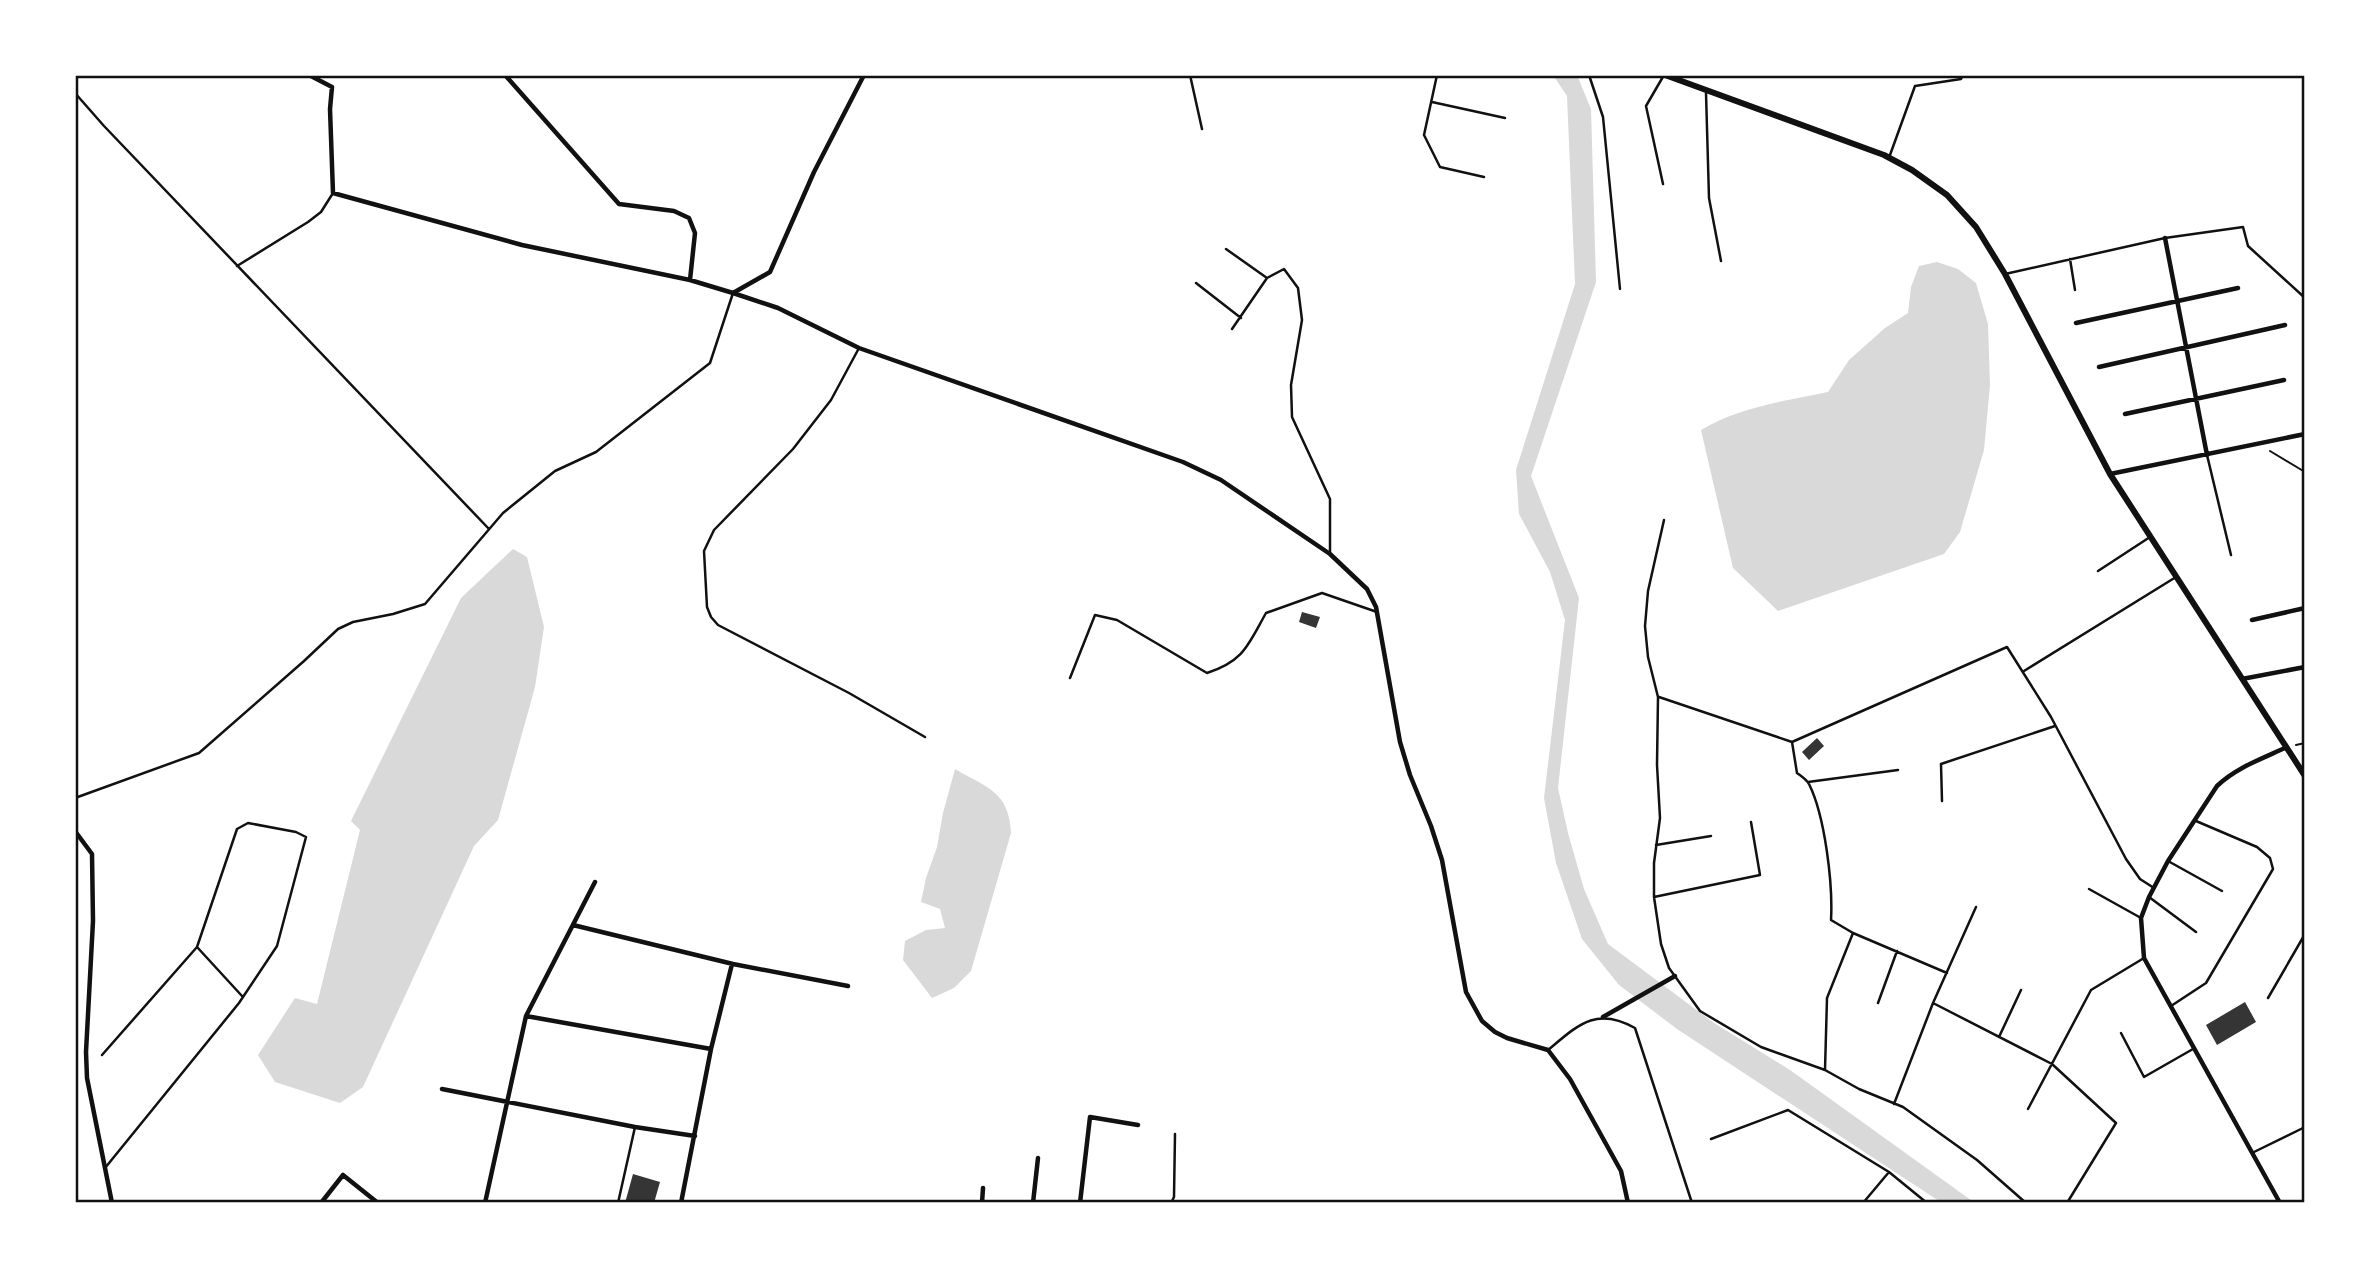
<svg xmlns="http://www.w3.org/2000/svg" width="2380" height="1278" font-family="Quicksand,sans-serif">
	<rect width="100%" height="100%" fill="#fff"/>
	<!-- water -->
	<path fill="#d9d9d9" d="M1553 75H1577L1591 109 1596 282 1531 476 1579 598 1558 788 1568 833 1584 889 1608 944 1714 1023 1790 1070 1975 1203H1942L1677 1029 1619 985 1582 939 1556 863 1544 798 1565 620 1550 572 1519 514 1516 470 1575 284 1567 96Z
		M1937 262 1958 269 1976 283 1988 324 1990 385 1984 450 1960 532 1944 554 1778 611 1733 568 1701 430C1739 407 1785 401 1828 392L1849 360 1885 328 1908 313 1911 287 1919 266Z
		M513 549 527 557 544 627 535 687 498 820 474 846 363 1087 340 1103 275 1082 258 1055 295 998 317 1004 360 830 351 821 461 598Z
		M955 769C987 788 1009 791 1011 833L971 971 954 988 932 998 903 960 905 941 926 930 945 928 940 909 921 902 926 878 937 847 943 813Z"/>
	<!-- building -->
	<path fill="#353535" d="M1302 612 1320 617 1316 628 1299 622Z
		M1817 738 1824 746 1809 760 1802 752Z
		M2245 1002 2256 1022 2217 1045 2206 1025Z
		M633 1174 660 1182 654 1203H625Z"/>
	<g fill="none" stroke-linecap="round" stroke-linejoin="round">
		<!-- path -->
		<path stroke="#111" stroke-width="2" d="M2270 451 2305 472
			M2296 745 2305 743"/>
		<!-- service -->
		<path stroke="#111" stroke-width="2.5" d="M1190 75 1202 129
			M1437 75 1424 135 1440 167 1484 177
			M1589 75 1603 117 1620 289
			M75 93 104 126 489 529
			M1706 93 1709 198 1721 261
			M1432 102 1505 118
			M1890 155 1915 86 1961 79 1963 75
			M1663 184 1646 106 1664 75
			M1226 249 1267 278
			M2070 259 2075 290
			M237 266 308 222 321 212 333 193
			M2005 274 2165 238 2243 227 2248 246 2305 298
			M1196 283 1241 318
			M1232 329 1267 278 1284 269 1298 288 1302 320 1291 385 1292 417 1330 499V554
			M859 348 831 400 793 449 714 530 704 551 707 607 711 617 718 625 849 693 925 737
			M2207 455 2231 555
			M1664 520 1648 591 1645 626 1648 657 1658 697 1657 765 1660 818 1654 863V897L1661 944 1669 968 1700 1011 1761 1047 1825 1070 1859 1089 1903 1107 1977 1160 2026 1203
			M2098 571 2150 537
			M2024 671 2176 577
			M1070 678 1095 615 1117 620 1207 673C1244 661 1248 645 1266 613L1322 593 1377 612
			M1659 697 1792 742
			M1808 782 1898 770
			M75 798 199 753 304 661 338 629 353 622 393 614 425 604 503 513 555 471 596 452 710 363 733 293
			M1942 801 1941 764 2055 726
			M1656 845 1711 836
			M2168 861 2222 891
			M2089 889 2141 918
			M1654 897 1760 875 1751 822
			M2149 897 2196 932
			M197 947 242 996
			M1947 973 1853 933 1831 920C1833 884 1825 816 1809 784 1806 779 1801 776 1797 773L1792 742 2007 647 2051 717 2126 859 2140 879 2154 888
			M2268 998 2305 934
			M1878 1003 1897 951
			M1933 1003 2052 1064 2116 1123 2067 1203
			M2171 1006 2206 983 2273 869 2270 858 2257 847 2196 821
			M2121 1033 2144 1077 2193 1049
			M1999 1037 2021 990
			M1548 1050C1578 1025 1596 1006 1635 1028L1692 1203
			M102 1055 197 947 237 829 248 823 296 832 306 837 277 946 239 1003 105 1168
			M1825 1070 1827 998 1853 933
			M1894 1104 1933 1003 1976 907
			M2028 1109 2091 990 2144 958
			M1711 1139 1788 1110 1889 1172
			M2254 1152 2305 1127
			M618 1203 635 1127
			M1171 1203 1174 1197 1175 1134
			M1863 1203 1889 1172 1927 1203"/>
		<!-- minor -->
		<path stroke="#111" stroke-width="4.5" d="M309 75 332 87 330 109 333 193 522 245 690 280 733 293 778 308 859 348 1183 462 1221 480 1330 554 1367 589 1376 607 1400 742 1410 775 1431 826 1442 860 1466 992 1482 1021 1495 1032 1507 1038 1548 1050 1570 1079 1621 1171 1628 1203
			M505 75 619 204 674 211 689 218 695 233 690 280
			M2165 238 2207 455
			M733 293 770 272 814 172 864 75
			M2076 323 2238 288
			M2099 367 2285 325
			M2125 414 2284 380
			M2110 474 2305 434
			M2252 620 2305 608
			M2242 679 2305 667
			M75 831 92 854 93 921 86 1052 87 1078 112 1203
			M573 925 733 964 848 986
			M526 1016 711 1049
			M1603 1017 1675 976
			M442 1089 635 1127 695 1136
			M321 1203 343 1175 378 1203
			M485 1203 526 1016 595 882
			M681 1203 711 1049 732 964
			M982 1203 983 1188
			M1033 1203 1038 1158
			M1080 1203 1090 1117 1138 1125
			M2280 1203 2144 958 2141 918 2149 897 2168 861 2217 786C2236 768 2261 759 2285 748"/>
		<!-- tertiary -->
		<path stroke="#111" stroke-width="6" d="M1665 75 1884 155 1912 170 1947 195 1976 227 2005 274 2110 474 2305 776"/>
	</g>
	<!-- border -->
	<rect width="2380" height="1278" fill="none" stroke="#ffffff" stroke-width="154"/>
	<rect x="77" y="77" width="2226" height="1124" fill="none" stroke="#111" stroke-width="2.5"/>
</svg>
